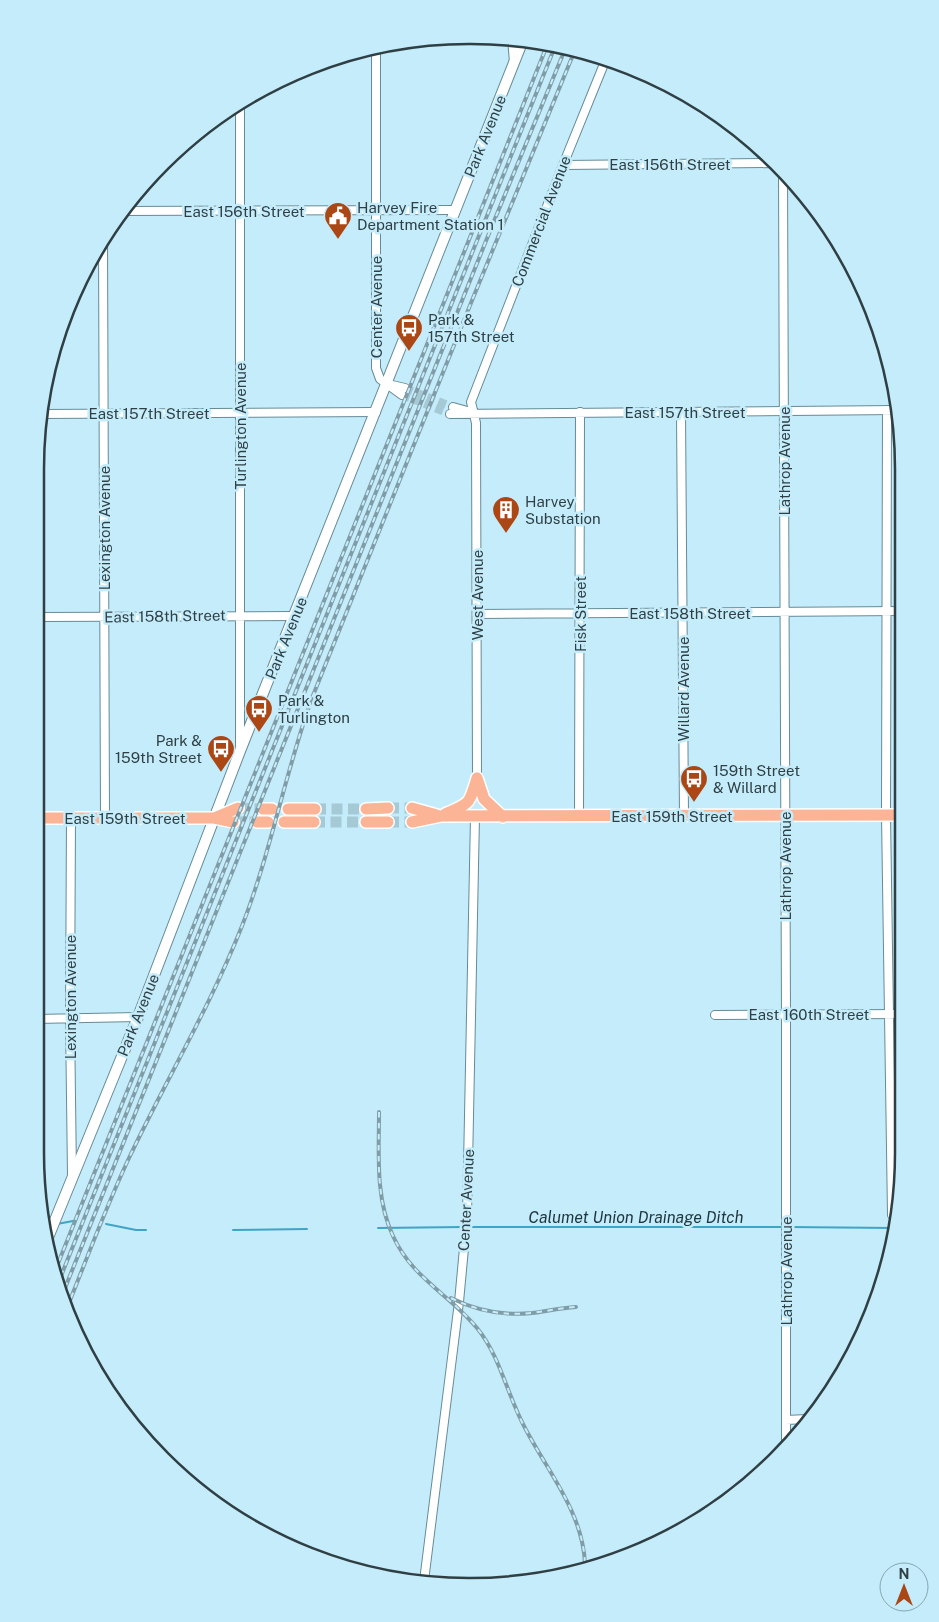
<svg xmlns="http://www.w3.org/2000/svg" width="939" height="1622" font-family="'Public Sans',sans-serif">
	<defs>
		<pattern id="forest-crowns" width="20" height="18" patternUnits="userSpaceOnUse" patternTransform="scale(1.25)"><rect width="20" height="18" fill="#f8cab8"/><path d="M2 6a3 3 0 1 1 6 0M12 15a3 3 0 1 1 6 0" fill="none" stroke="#d5af9f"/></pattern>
	</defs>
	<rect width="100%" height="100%" fill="#c4ecfa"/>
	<!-- forest -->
	<path fill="url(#forest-crowns)" d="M896 622H903V664H896Z
		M895 1121H903V1181L897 1213Z"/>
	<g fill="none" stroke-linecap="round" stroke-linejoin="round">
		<!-- stream -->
		<path stroke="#41a4c4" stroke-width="2" d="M57 1224 73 1221
			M106 1224 136 1230H146
			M468 1227H783
			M788 1227 894 1228
			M378 1228 463 1227
			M233 1230 307 1229"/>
		<!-- street-tunnel -->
		<path stroke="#a6c9d6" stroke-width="8" stroke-dasharray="8 4" stroke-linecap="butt" d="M405 388 453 407
			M402 395 450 414"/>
		<!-- primary-tunnel -->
		<path stroke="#a6c9d6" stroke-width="11" stroke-dasharray="11 5.5" stroke-linecap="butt" d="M238 808 263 809
			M388 808H412
			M315 809H366
			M233 822H257
			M314 822H366
			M388 822H412"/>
		<defs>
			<path id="street" d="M512 39 514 62
				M376 46V368L380 379 402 395
				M240 102V745
				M563 165 777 163
				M783 171 786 1015V1442
				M122 211 456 210
				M103 239 105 818
				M392 385 405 388
				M453 407 471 412
				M887 410 886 815 892 1215
				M681 412 684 816
				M41 414 376 412
				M450 414 897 410
				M477 614 903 611
				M36 617 294 616
				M477 778 476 423 471 402 563 165 606 59
				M579 816 580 412
				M71 818 70 1019 72 1176
				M715 1015 903 1014
				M35 1019 138 1017
				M887 1259V1260
				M786 1420 807 1419
				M424 1581 459 1302 467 1216 475 816"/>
			<path id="secondary" d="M49 1235 138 1017 240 751 523 40"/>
			<path id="primary" d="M477 778 484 799 503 817
				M412 808 437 815
				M263 809H272
				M288 809H315
				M366 809 388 808
				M445 814C470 803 469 805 477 778
				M35 818H214L233 822
				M214 818 238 808
				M257 822H268
				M284 822H314
				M366 822H388
				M412 822 441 816 903 815"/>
		</defs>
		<!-- street casing -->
		<use href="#street" stroke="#668b98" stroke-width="10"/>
		<!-- secondary casing -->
		<use href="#secondary" stroke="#668b98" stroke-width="12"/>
		<!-- primary casing -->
		<use href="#primary" stroke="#fff" stroke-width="14"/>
		<!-- street -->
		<use href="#street" stroke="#fff" stroke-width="8"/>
		<!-- secondary -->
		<use href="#secondary" stroke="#fff" stroke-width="10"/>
		<!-- primary -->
		<use href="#primary" stroke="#fbb495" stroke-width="11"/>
		<defs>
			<path id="rail" d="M379 1112C379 1153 375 1198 393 1236 412 1278 449 1294 477 1328 500 1356 507 1394 524 1426 547 1471 583 1512 585 1564
				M55 1271 548 43
				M57 1286 556 44
				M61 1298 492 226 566 47
				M451 1298C477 1311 504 1316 532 1313 547 1311 561 1308 576 1307
				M67 1308C87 1258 106 1207 129 1158 166 1080 210 1007 242 926 271 852 285 773 312 698L473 298 575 50"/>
		</defs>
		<!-- rail casing -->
		<use href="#rail" stroke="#809da7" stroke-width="4"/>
		<!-- rail -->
		<use href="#rail" stroke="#c4ecfa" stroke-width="2" stroke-dasharray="5.5" stroke-linecap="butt"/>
	</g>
	<!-- icons -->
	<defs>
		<symbol id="civic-pin" viewBox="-11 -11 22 30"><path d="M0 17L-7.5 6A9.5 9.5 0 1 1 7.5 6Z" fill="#ab4715" stroke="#c4ecfa"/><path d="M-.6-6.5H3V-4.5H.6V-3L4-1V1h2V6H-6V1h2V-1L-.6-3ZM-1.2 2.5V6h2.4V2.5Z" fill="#fff"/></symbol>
		<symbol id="bus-pin" viewBox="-11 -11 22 30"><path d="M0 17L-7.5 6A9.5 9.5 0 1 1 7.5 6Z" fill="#ab4715" stroke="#c4ecfa"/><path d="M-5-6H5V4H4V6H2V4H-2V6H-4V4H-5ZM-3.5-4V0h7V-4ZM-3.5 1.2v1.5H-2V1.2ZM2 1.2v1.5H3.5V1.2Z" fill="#fff"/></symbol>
		<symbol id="building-pin" viewBox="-11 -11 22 30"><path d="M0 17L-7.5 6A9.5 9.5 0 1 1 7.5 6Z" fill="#ab4715" stroke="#c4ecfa"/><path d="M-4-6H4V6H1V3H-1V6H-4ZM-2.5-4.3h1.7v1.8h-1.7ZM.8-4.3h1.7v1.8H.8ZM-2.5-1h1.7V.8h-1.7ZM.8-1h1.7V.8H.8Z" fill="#fff"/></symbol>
	</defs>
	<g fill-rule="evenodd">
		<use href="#civic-pin" x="322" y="200" width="32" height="43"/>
		<use href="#bus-pin" x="393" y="312" width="32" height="43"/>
		<use href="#building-pin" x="490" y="494" width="32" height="43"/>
		<use href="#bus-pin" x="243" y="693" width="32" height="43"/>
		<use href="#bus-pin" x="205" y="733" width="32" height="43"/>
		<use href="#bus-pin" x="678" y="763" width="32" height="43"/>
	</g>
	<g text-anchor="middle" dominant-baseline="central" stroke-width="5" stroke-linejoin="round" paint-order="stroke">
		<!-- street labels -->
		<g font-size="15" fill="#2f3f44" stroke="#c4ecfa">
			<text transform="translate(485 136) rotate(-68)">Park Avenue</text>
			<text x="670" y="164">East 156th Street</text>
			<text x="244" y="211">East 156th Street</text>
			<text transform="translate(541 221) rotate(-69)">Commercial Avenue</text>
			<text transform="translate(376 307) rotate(-90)">Center Avenue</text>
			<text x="685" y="412">East 157th Street</text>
			<text x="149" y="413">East 157th Street</text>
			<text transform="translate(240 426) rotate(-90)">Turlington Avenue</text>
			<text transform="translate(784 461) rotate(-90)">Lathrop Avenue</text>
			<text transform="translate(104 528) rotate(-90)">Lexington Avenue</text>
			<text transform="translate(477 595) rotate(-90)">West Avenue</text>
			<text x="690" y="613">East 158th Street</text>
			<text transform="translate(580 614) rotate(-90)">Fisk Street</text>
			<text transform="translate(165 616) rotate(-1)">East 158th Street</text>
			<text transform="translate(286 638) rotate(-68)">Park Avenue</text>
			<text transform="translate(683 689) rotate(-90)">Willard Avenue</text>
			<text x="672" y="816">East 159th Street</text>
			<text x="125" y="818">East 159th Street</text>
			<text transform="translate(785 866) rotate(-90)">Lathrop Avenue</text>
			<text transform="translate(70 997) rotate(-90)">Lexington Avenue</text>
			<text x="809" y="1014">East 160th Street</text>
			<text transform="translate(138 1015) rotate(-68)">Park Avenue</text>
			<text transform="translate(466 1200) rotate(-87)">Center Avenue</text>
			<text transform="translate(786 1271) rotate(-90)">Lathrop Avenue</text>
		</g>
		<!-- poi labels -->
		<g font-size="15" fill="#2f3f44" stroke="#c4ecfa" text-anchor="start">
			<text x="357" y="207">Harvey Fire<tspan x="357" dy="17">Department Station 1</tspan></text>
			<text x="428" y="319">Park &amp;<tspan x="428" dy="17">157th Street</tspan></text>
			<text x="525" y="501">Harvey<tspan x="525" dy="17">Substation</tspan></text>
			<text x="278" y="700">Park &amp;<tspan x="278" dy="17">Turlington</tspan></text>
			<text x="202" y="740" text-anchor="end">Park &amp;<tspan x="202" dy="17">159th Street</tspan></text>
			<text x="713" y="770">159th Street<tspan x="713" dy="17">&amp; Willard</tspan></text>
		</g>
		<!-- water labels -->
		<g font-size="16" font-style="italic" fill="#1f353d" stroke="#c4ecfa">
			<text x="636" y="1217">Calumet Union Drainage Ditch</text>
		</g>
	</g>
	<!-- crop -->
	<path d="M0 0H939V1622H0ZM469 44H470A425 425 0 0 1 895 469V1153A425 425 0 0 1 470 1578H469A425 425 0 0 1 44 1153V469A425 425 0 0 1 469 44Z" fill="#c4ecfa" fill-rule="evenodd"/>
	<path fill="none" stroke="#2f3f44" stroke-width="2.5" d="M469 44H470A425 425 0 0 1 895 469V1153A425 425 0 0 1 470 1578H469A425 425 0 0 1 44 1153V469A425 425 0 0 1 469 44Z"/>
	<!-- north arrow -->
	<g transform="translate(904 1587)"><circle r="24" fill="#c4ecfa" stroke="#88a7b1"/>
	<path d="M0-4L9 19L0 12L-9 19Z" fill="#ab4715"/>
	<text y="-8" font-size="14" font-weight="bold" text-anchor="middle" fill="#2f3f44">N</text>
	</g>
</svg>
